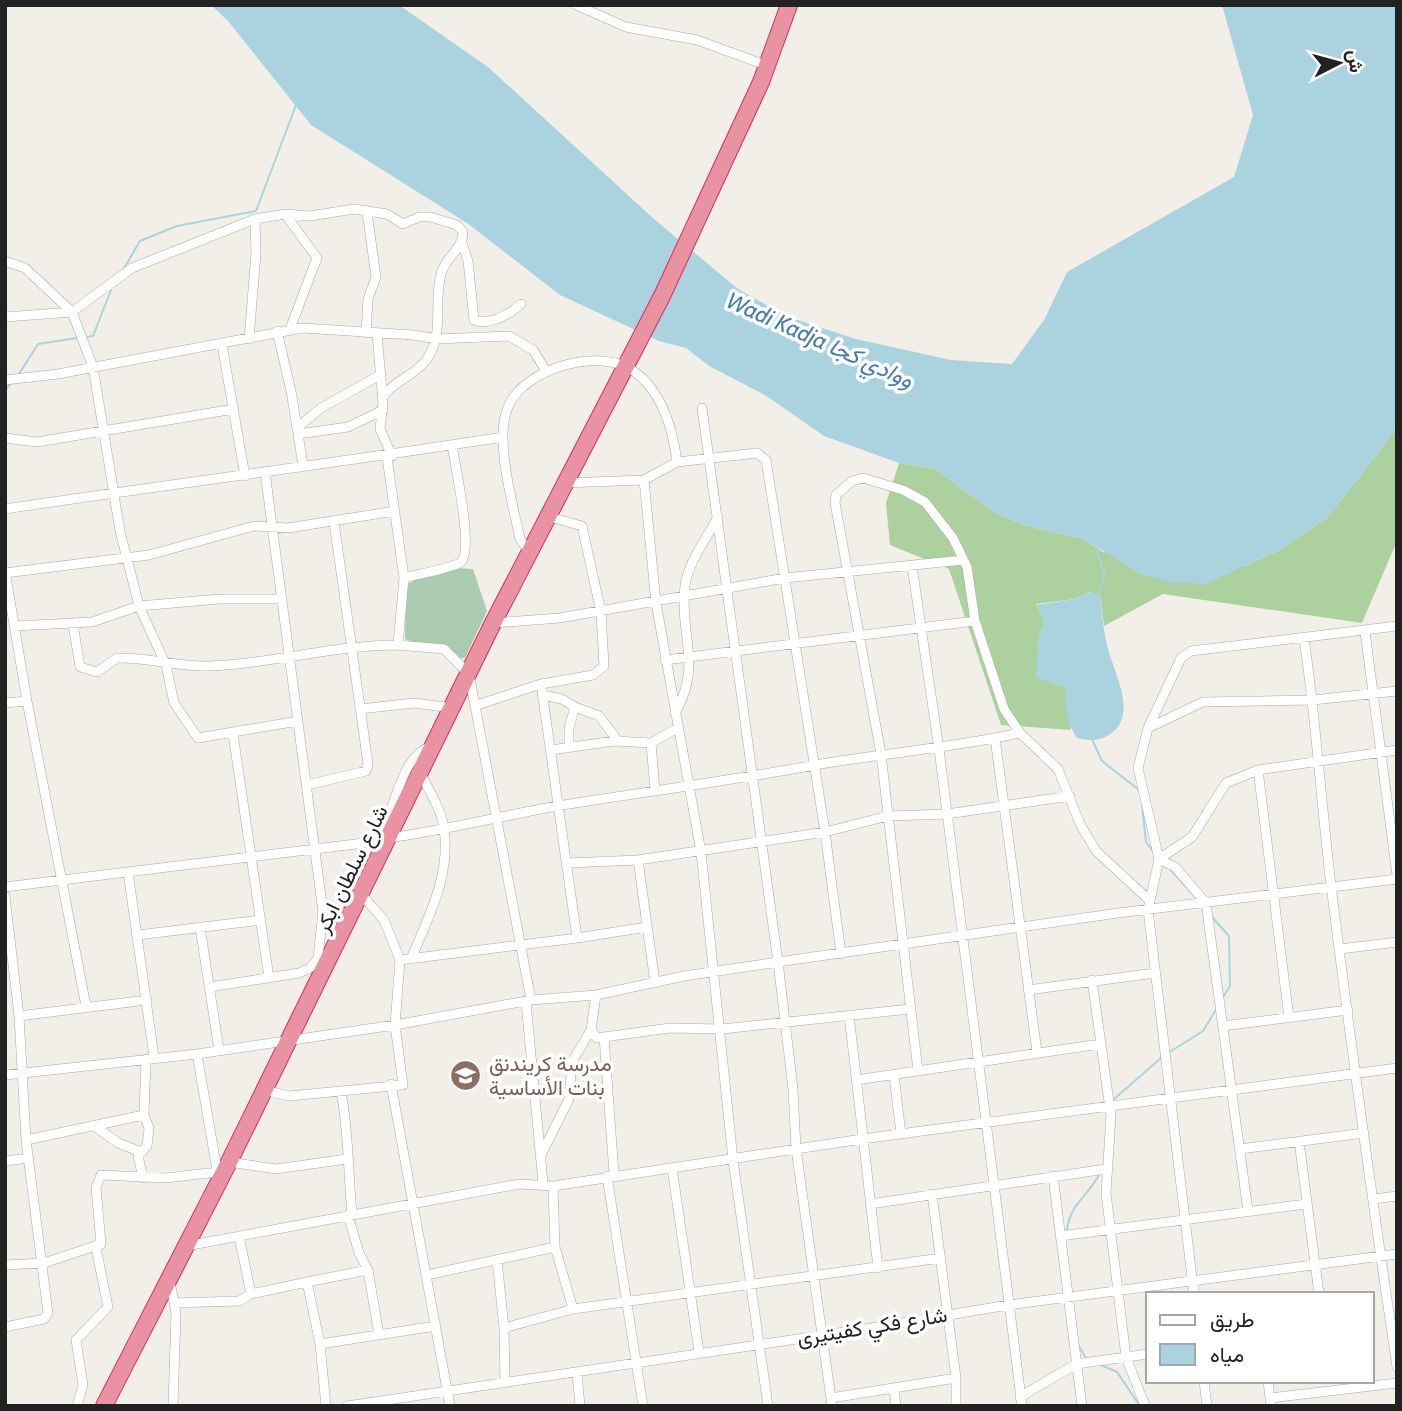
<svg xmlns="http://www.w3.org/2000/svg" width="1402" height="1411" font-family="Cabin,Vazirmatn,sans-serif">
	<rect width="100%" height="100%" fill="#f2efe9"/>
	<!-- forest -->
	<path fill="#add19e" d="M1397 428V541L1362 623 1163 594 1104 626 1100 596 1089 592 1075 599 1036 604 1045 623 1039 633 1037 677 1067 688 1071 730 1001 725 949 569 890 545 886 503 899 463 935 469 994 512 1026 526 1084 539 1103 552 1245 566 1283 548 1328 517Z"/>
	<!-- cemetery -->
	<path fill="#aacbaf" d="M455 568 473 569 487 611 465 658H460L447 645 417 644 405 639 406 585 426 574Z"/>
	<!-- water -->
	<path fill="#aad3df" d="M211 5H399L488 67 654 219 738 289 788 317 856 339 951 360 1012 364 1044 320 1067 272 1234 177 1253 115 1222 5H1397V428L1328 517 1283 548 1206 584 1170 582 1140 574 1084 539 1026 526 994 512 935 469 899 463 824 436 765 395 709 366 686 348 659 341 560 295 467 223 311 125 228 21Z
		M1089 592 1100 596C1102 612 1103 629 1107 645 1113 672 1140 715 1109 735 1099 741 1089 741 1077 738 1068 726 1064 704 1066 688L1036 677 1039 633 1045 623 1036 605 1075 599Z"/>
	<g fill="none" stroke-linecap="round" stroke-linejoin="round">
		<!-- stream -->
		<path stroke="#aad3df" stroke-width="2" d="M123 270 140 241 177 226 256 211 296 105
			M86 337 93 336 111 290
			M19 374 38 344 77 338
			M5 391 11 383
			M1095 546 1105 575 1097 597
			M1092 739 1102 761 1139 790
			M1142 805 1146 842 1152 850
			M1170 869 1197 899
			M1212 917 1229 936 1230 986 1223 997
			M1168 1053 1203 1031 1217 1008
			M1113 1100 1161 1058
			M1067 1230C1070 1203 1088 1197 1100 1173
			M1078 1345 1086 1358
			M1101 1365 1117 1372 1140 1406"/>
		<defs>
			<path id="street" d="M576 5 626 27 697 40 768 66
				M285 214 317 258 290 329
				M462 243 468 261 474 320C490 326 509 314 521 304
				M5 261 25 268 72 312 93 367 120 531 139 606 166 665 174 703 198 738 298 721
				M5 317 72 312 132 268 255 219 285 214 310 216 354 209 387 214 403 224 419 217H430L457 225 463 232C463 250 445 257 441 274 433 302 445 333 427 359 415 376 394 380 383 397
				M277 331 291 391 303 465
				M366 333 368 299 376 277 367 212
				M377 334 383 402 380 429 392 456
				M249 339 256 253 255 219
				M222 345 245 476
				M5 380 58 374 302 328 413 335 437 339 509 336 533 350 546 371
				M702 408 778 962 793 1089 796 1149 832 1406
				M297 428 321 408 380 375
				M298 434 348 427 383 410
				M5 438 37 442 234 409
				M387 457 404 578
				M265 472 323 912 318 958 320 970
				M564 483 644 480
				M5 509C171 484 337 463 503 437
				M529 552 520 539C513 504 494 440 508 407 524 368 601 346 635 372 662 392 673 430 677 462
				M912 566 939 749 1022 1406
				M5 571 27 701 86 1006
				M5 573 149 555 254 526 288 528 395 511
				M493 623 560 618 785 578 963 560
				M73 624 80 667 97 672 117 658C148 657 177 667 209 666 272 664 334 645 398 645L404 578C414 575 454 568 461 562 474 550 455 465 452 445
				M15 626 92 622 139 606 219 599H281
				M1365 632 1397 875
				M1304 638C1316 719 1321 802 1331 885 1351 1046 1373 1207 1397 1367
				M398 645 444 649 469 674 531 1000
				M665 660 975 621
				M541 684 577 938 647 927
				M542 695 562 699 575 707 569 728V747
				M5 703 27 701
				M477 705 541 684 593 675 604 666 601 612 582 526 547 516
				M575 707 599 716 618 741
				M360 709 414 703 453 708
				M675 713C703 666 679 634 685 586 688 562 707 538 718 517
				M1148 728 1203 702 1313 700 1397 691
				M233 734 269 978
				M995 738 1037 1052
				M651 743 655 791
				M551 750 614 741 651 743 678 728
				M1258 770 1289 1018
				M307 785 366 771 368 764 334 522
				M389 838C446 830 501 816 557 806 643 792 729 781 815 765 884 753 953 748 1020 733
				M638 860 655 983
				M567 863 638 860 825 832 888 816 947 814 1070 796
				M128 872 154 1057
				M5 887 364 843C402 824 391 762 431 746
				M361 894 384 920 400 960
				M5 896 19 1016 26 1140 48 1313 44 1319 5 1327
				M200 927 219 1050
				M138 935 261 920
				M1340 949 1397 942
				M411 959C428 918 451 875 444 829 442 810 429 791 421 774
				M1092 980 1111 1116 1106 1193 1126 1357 1145 1406
				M210 987 299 973 310 968 318 958
				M1028 990 1155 973
				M596 995 591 1030 597 1038 604 1037 614 1174
				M526 1002 543 1183
				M849 1015 878 1268
				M19 1016 147 1000
				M1223 1026 1348 1010
				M604 1037 670 1028 722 1029 910 1009
				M197 1054 218 1176
				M918 1071 881 754 835 503 836 495 852 481 863 478 903 490 925 502 953 538 967 567 975 621 1004 709 1020 733 1058 769 1080 824 1096 851 1148 899
				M5 1075 197 1054 395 1025 531 1000 596 995 684 976 778 962 1118 913 1397 879
				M894 1075 901 1134
				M856 1080 1100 1044
				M391 1084 450 1406
				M264 1090 289 1096 403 1085 395 1025 400 960 577 938
				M341 1092C349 1133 348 1173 352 1214
				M96 1127 118 1143 141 1152
				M26 1140 144 1115
				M1299 1141 1319 1294
				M1240 1149 1364 1133
				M542 1153 569 1099 572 1062 591 1030
				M5 1161 29 1158
				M229 1162 276 1169 347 1159
				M672 1168 699 1352
				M607 1176 643 1406
				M1053 1176 1082 1406
				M143 1178 138 1156 147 1146 149 1128 144 1115 146 1059
				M553 1186 555 1247 573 1309
				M932 1194 956 1378V1406
				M1373 1199 1397 1196
				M870 1204 1106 1169
				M1248 1211 1206 903 1175 867 1159 859 1138 768 1148 728 1181 658 1191 651 1397 626
				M348 1215 359 1253 368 1270 379 1335
				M239 1236 251 1294
				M1060 1236 1306 1204
				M186 1246 519 1184 553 1186 862 1139 1397 1068
				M497 1260 504 1328
				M5 1265 44 1263 101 1244 96 1188 101 1175 166 1178 217 1172
				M427 1275 555 1247
				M170 1282 176 1313 173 1406
				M1194 1294 1148 910 1159 859 1192 837 1226 783 1258 770 1397 750
				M175 1303 239 1301 251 1294 307 1282
				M320 1344 307 1282 368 1270
				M577 1373 580 1406
				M1204 1381 1207 1406
				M1268 1381 1271 1406
				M505 1383 504 1328 573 1309 941 1258
				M894 1388 896 1406
				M1020 1397 1076 1364 1148 1354
				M831 1398 956 1378
				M1270 1398 1397 1383
				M77 1406 83 1385 76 1340 108 1307 96 1248
				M326 1406 320 1344 436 1326
				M347 1406 878 1327 1008 1305 1397 1254
				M768 1406 733 1160 701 852 656 603 644 480 677 462 757 453 766 460 825 832 841 954"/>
			<path id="highway" d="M104 1406 229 1162 493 623 662 296 761 82 789 5"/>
		</defs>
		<!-- street casing -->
		<use href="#street" stroke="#a9a9a9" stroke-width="10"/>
		<!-- highway casing -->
		<use href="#highway" stroke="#dc2a67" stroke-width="18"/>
		<!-- street -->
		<use href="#street" stroke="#fff" stroke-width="9"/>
		<!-- highway -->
		<use href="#highway" stroke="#e892a2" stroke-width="16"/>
	</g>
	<!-- icons -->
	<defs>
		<symbol id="school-disc" viewBox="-11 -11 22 22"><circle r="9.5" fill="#8d6e63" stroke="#fff"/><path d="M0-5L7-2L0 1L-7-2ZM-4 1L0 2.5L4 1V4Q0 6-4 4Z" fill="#fff"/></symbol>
	</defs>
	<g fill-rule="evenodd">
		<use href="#school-disc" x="448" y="1058" width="35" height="35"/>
	</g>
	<g text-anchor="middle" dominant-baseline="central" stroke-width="7" stroke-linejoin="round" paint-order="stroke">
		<!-- street labels -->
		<g font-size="21" fill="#222" stroke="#fff">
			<text transform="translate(351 869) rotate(-64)">شارع سلطان ابكر</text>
			<text transform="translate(872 1326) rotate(-9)">شارع فكي كفيتيرى</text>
		</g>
		<!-- education labels -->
		<g font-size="21" fill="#785e54" stroke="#fff" text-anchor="start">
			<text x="489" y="1063">مدرسة كريندنق<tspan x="489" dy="24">بنات الأساسية</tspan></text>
		</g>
		<!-- water labels -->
		<g font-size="23" font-style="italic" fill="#4a7aab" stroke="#fff">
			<text transform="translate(820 340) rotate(24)">Wadi Kadja ووادي كجا</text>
		</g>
	</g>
	<!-- border -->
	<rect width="1402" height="1411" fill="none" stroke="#222222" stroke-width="14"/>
	<!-- legend -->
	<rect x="1146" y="1292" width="228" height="91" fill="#ffffff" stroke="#a7a7a7" stroke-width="2"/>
	<rect x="1160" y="1315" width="35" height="10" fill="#ffffff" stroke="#a7a7a7" stroke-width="2"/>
	<text x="1210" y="1327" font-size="21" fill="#222222">طريق</text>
	<rect x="1160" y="1344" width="35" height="21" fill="#aad3df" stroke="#a7a7a7" stroke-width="2"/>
	<text x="1210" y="1362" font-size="21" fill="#222222">مياه</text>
	<!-- north arrow -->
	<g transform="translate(1339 63) rotate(84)" stroke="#ffffff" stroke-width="5" paint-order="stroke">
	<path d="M0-5L12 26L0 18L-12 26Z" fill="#222222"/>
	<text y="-10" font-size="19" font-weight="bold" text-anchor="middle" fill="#222222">ش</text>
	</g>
</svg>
